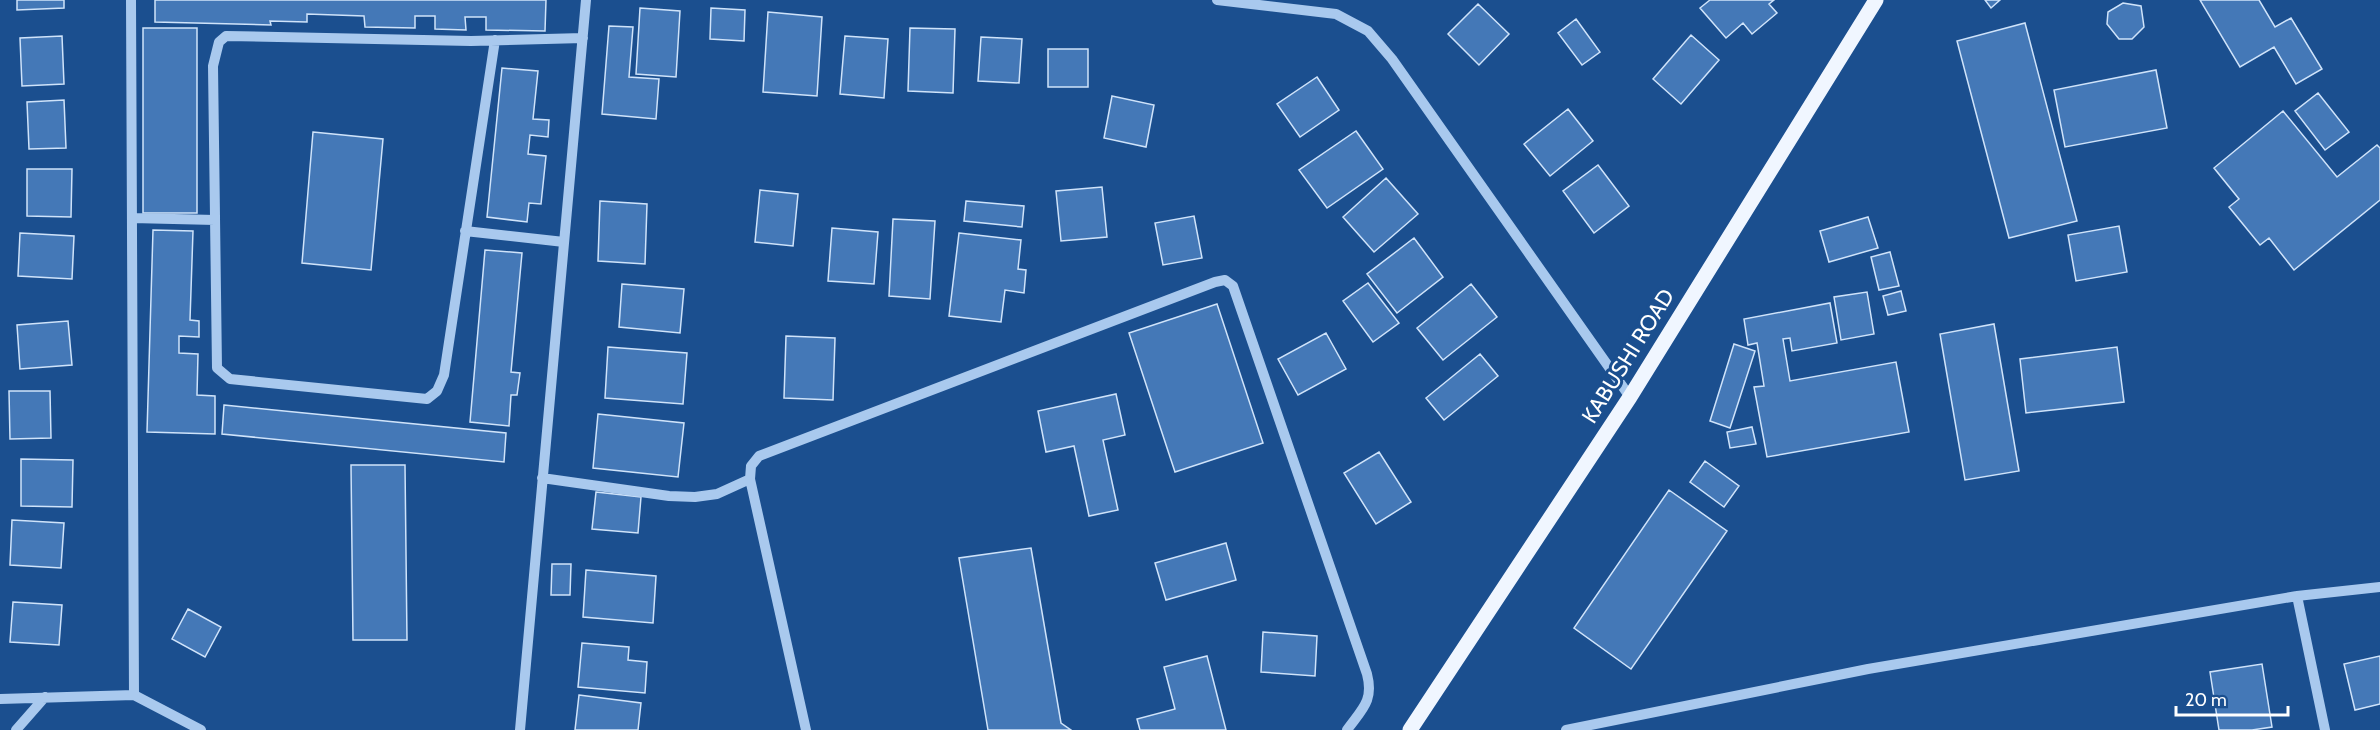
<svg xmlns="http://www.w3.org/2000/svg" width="2380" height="730" font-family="Cabin,sans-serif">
	<rect width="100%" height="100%" fill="#1b4f8f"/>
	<!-- building -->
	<path fill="#4478b7" stroke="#cfe3fa" stroke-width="1.5" d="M17 0H64V8L17 10Z
		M155 0H546L545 31 486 30V17H465L466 30 435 29V16H415V28L365 27 364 16 307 14V22L270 21 271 25 155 22Z
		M1710 0H1774L1769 4 1777 13 1752 34 1743 23 1726 38 1700 8Z
		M1985 0H2000L1991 8Z
		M2200 0H2259L2275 27 2291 18 2322 69 2296 84 2274 47 2240 67Z
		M2123 3 2141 6 2144 27 2132 39H2119L2107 24 2108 12Z
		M1478 4 1509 34 1479 65 1448 34Z
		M640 8 680 11 676 77 636 74Z
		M711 8 745 10 744 41 710 39Z
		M768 12 822 17 817 96 763 92Z
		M1576 19 1600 52 1582 65 1558 33Z
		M2025 23 2077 221 2009 238 1957 41Z
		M609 26 633 27 629 77 659 79 656 119 602 114Z
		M143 28H197V213H143Z
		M910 28 955 29 953 93 908 91Z
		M1691 35 1719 60 1681 104 1653 79Z
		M62 36 64 84 22 86 20 38Z
		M845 36 888 39 884 98 840 94Z
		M981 37 1022 39 1019 83 978 81Z
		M1048 49H1088V87H1048Z
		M502 68 538 71 533 119 549 120 548 137 530 135 528 154 546 156 541 204 529 203 527 222 487 217Z
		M2156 70 2167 128 2065 147 2054 90Z
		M1317 77 1339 110 1300 137 1277 104Z
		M2318 93 2349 132 2325 150 2295 111Z
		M1112 96 1154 105 1146 147 1104 138Z
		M64 100 66 148 29 149 27 102Z
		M1568 109 1593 141 1550 176 1524 144Z
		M2283 111 2337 177 2377 145 2380 148V200L2294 270 2269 238 2260 245 2229 207 2239 199 2214 168Z
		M1356 131 1383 169 1327 208 1299 170Z
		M313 132 383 139 371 270 302 263Z
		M1598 165 1629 206 1594 233 1563 191Z
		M27 169H72L71 217 27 216Z
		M1386 178 1418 214 1374 252 1343 217Z
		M1102 187 1107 237 1061 241 1056 191Z
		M760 190 798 194 793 246 755 242Z
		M600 201 647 204 645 264 598 261Z
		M966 201 1024 206 1022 227 964 221Z
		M1194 216 1202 258 1163 265 1155 223Z
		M1868 217 1878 248 1829 262 1820 231Z
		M893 219 935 221 930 299 889 296Z
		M2119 226 2127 272 2076 281 2068 235Z
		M832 228 878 232 874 284 828 281Z
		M153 230 193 231 190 320 199 321V337L179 336V353L198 354 197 395 215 396V434L147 432Z
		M20 233 74 236 72 279 18 276Z
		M959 233 1021 240 1018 269 1026 270 1024 293 1005 290 1001 322 949 316Z
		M1414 238 1443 277 1397 313 1367 274Z
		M485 250 522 253 511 372 520 373 517 395H511L509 426 470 422Z
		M1890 252 1899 286 1879 290 1871 257Z
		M1368 283 1399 323 1373 342 1343 301Z
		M622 284 684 289 680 333 619 327Z
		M1471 284 1497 317 1443 360 1417 328Z
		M1901 291 1906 311 1888 315 1883 296Z
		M1867 292 1874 334 1841 340 1834 297Z
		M1830 303 1837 343 1792 351 1790 338 1783 339 1790 381 1896 362 1909 432 1767 457 1754 387 1764 386 1757 343 1748 345 1744 319Z
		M1217 304 1263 443 1175 472 1129 333Z
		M68 321 72 365 20 369 17 325Z
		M1994 324 2019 471 1965 480 1940 334Z
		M1326 333 1346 369 1298 395 1278 359Z
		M786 336 835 338 833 400 784 398Z
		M1734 344 1755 351 1730 428 1710 421Z
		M608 347 687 353 683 404 605 398Z
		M2117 347 2124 402 2026 413 2020 359Z
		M1480 354 1498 376 1444 420 1426 398Z
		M9 391H50L51 438 10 439Z
		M1116 394 1125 435 1103 440 1118 510 1089 516 1074 446 1046 452 1038 411Z
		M224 405 506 433 504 462 222 434Z
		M598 414 684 423 678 477 593 468Z
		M1752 427 1756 444 1730 448 1727 432Z
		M1379 452 1411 502 1376 524 1344 473Z
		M21 459 73 460 72 507 21 506Z
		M1705 461 1739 486 1724 507 1690 482Z
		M351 465H405L407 640H353Z
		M1669 490 1727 531 1631 669 1574 628Z
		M596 492 641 497 638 533 592 529Z
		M12 520 64 523 61 568 10 565Z
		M1226 543 1236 580 1166 600 1155 563Z
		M1031 548 1061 723 1071 730H988L959 558Z
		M552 564H571L570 595H551Z
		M586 570 656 576 653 623 583 617Z
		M13 602 62 605 59 645 10 642Z
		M188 609 221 627 205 657 172 639Z
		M1263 632 1317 636 1315 676 1261 672Z
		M582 643 629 647 628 660 647 662 645 693 578 687Z
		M1207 656 1226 730H1140L1137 719 1175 709 1164 667Z
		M2380 656V704L2355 710 2344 664Z
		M2262 664 2272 727 2252 730H2219L2210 672Z
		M579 695 641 703 638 730H575Z"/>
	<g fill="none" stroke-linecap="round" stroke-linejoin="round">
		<!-- minor -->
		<path stroke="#a9c9ee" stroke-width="10" d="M131 0 134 695
			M1217 0 1336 14 1368 31 1392 59 1630 397
			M495 40 444 375 437 391 427 399 230 379 217 368 213 66 219 42 226 36 471 41 583 38
			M132 218 215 220
			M465 231 564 242
			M542 478 669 496 695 497 717 494 750 479
			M2297 596 2325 730
			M0 699 134 695 201 730
			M16 730 45 697
			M520 730 586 0
			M806 730 750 479 751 466 759 456 1215 282 1225 280 1233 286 1367 674C1374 701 1362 709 1347 730
			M1566 730 1868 669 2297 596 2380 587"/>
		<!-- major -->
		<path stroke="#f0f6ff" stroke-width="15" d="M1410 730 1630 397 1876 0"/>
	</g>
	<g text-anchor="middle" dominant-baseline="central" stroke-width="6" stroke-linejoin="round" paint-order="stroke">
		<!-- street labels -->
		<g font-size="22" fill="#fff" stroke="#1b4f8f">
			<text transform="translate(1628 356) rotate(-58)">KABUSHI ROAD</text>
		</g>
	</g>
	<!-- scale -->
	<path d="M2176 706v9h112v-9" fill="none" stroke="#ffffff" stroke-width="3"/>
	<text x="2185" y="706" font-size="18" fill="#ffffff" stroke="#1b4f8f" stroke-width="4.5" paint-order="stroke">20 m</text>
</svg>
